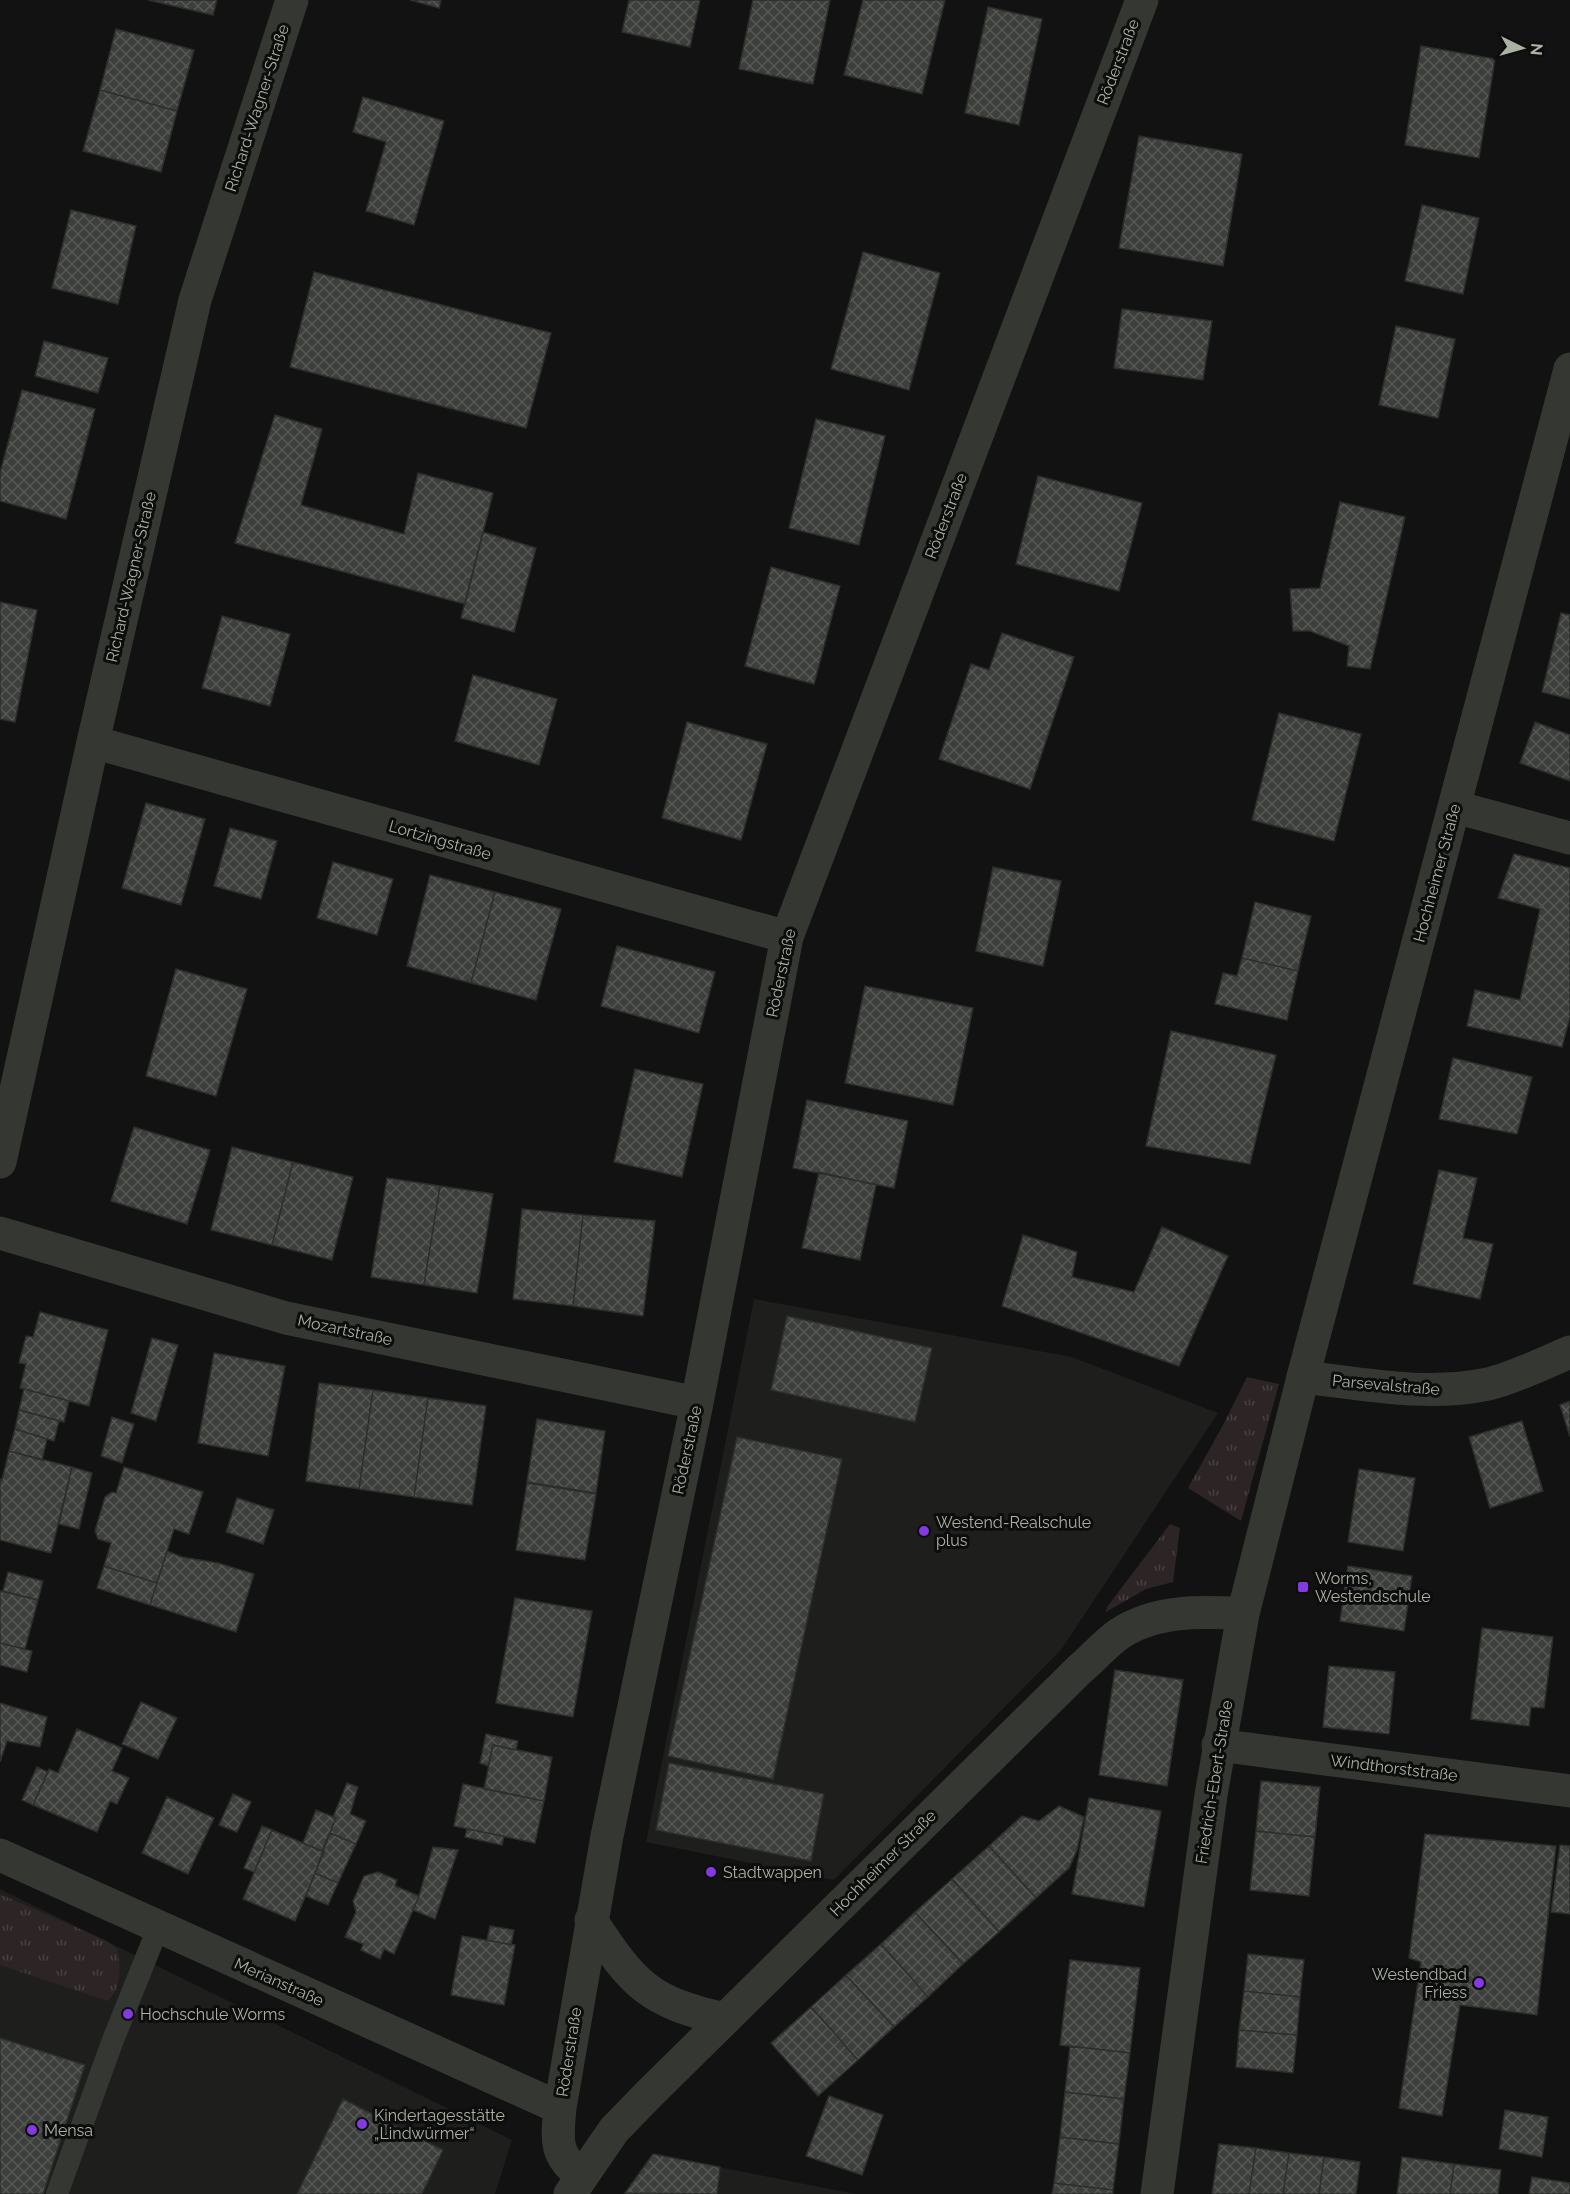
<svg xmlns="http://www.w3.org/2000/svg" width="1570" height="2194" font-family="Raleway,sans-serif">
	<defs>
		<pattern id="grass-tufts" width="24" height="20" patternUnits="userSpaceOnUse" patternTransform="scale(1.5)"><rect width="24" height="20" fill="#2c2425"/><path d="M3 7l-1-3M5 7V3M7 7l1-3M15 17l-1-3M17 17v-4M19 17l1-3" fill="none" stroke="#484142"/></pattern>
		<pattern id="building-cross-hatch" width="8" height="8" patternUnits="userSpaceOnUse" patternTransform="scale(1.5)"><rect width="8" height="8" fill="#3c3f3b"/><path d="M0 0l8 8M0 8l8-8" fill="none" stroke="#565854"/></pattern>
	</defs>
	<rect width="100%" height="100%" fill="#111211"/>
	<!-- built -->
	<path fill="#1e1f1d" d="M754 1299 1072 1357 1218 1413 1061 1650 834 1880 646 1842Z
		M0 1889 512 2140 495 2194H0Z
		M653 2154 855 2194H624Z"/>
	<!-- grass -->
	<path fill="url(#grass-tufts)" d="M1247 1377 1279 1384 1241 1521 1188 1488 1223 1425Z
		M1170 1524 1180 1528 1173 1582 1146 1589 1106 1612 1107 1607Z
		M0 1894 105 1940 117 1949C121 1969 122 1986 108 2001L0 1965Z"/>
	<!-- building -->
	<path fill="url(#building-cross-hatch)" stroke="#2c2e2b" stroke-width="1.5" d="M148 0H217L213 15Z
		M410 0H441L439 8Z
		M629 0H700L690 47 622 32Z
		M753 0H830L813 84 739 69Z
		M863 0H945L922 94 844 75Z
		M988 7 1042 19 1019 125 965 113Z
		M116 29 194 50 177 111 100 90Z
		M1421 46 1495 59 1479 158 1405 145Z
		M100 90 177 111 161 172 83 151Z
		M363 97 444 121 414 225 366 211 386 142 353 132Z
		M1139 136 1242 154 1223 266 1119 248Z
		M1422 205 1479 218 1463 294 1405 281Z
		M71 210 136 226 118 304 52 288Z
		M863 252 940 273 909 390 831 369Z
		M314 272 551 333 526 428 290 367Z
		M1122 309 1212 321 1203 380 1114 368Z
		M1396 326 1455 339 1438 418 1379 405Z
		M44 341 108 358 98 393 35 376Z
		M22 390 95 409 66 519 0 501V473Z
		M275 415 322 429 301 505 404 534 418 473 493 493 465 604 235 543Z
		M816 419 885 436 859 545 789 528Z
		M1038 476 1142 503 1119 591 1016 564Z
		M1340 502 1405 517 1370 669 1347 666 1349 646 1310 631H1293L1290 589 1320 588Z
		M483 532 536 548 514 632 461 618Z
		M771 567 840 586 814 684 745 666Z
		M0 602 37 610 15 722 0 719Z
		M1561 613 1570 615V699L1542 692Z
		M222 616 290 634 270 706 202 688Z
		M1002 633 1074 657 1030 789 939 759 971 664 989 670Z
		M473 675 557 699 539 765 455 741Z
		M1279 713 1361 734 1334 841 1252 820Z
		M687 722 767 744 741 840 662 818Z
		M1535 722 1570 735V781L1520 763Z
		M146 803 205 819 181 905 122 888Z
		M230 828 277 841 261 899 214 886Z
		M1514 854 1570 868V1017L1562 1047 1467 1026 1475 990 1520 1000 1540 909 1498 898Z
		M333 862 393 879 377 935 317 918Z
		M993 867 1061 881 1043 966 976 951Z
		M430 875 495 892 471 983 407 966Z
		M495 892 561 909 536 1000 471 983Z
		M1255 902 1311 916 1298 971 1242 958Z
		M617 946 715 972 699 1033 601 1006Z
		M1242 958 1298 971 1287 1020 1215 1004 1223 973 1237 976Z
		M176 969 247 989 216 1096 146 1076Z
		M865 986 973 1008 953 1105 845 1083Z
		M1171 1031 1276 1055 1250 1164 1146 1146Z
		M1453 1058 1532 1077 1517 1134 1439 1119Z
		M635 1069 703 1084 682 1177 614 1162Z
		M807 1100 908 1121 894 1188 793 1168Z
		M134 1127 210 1150 187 1224 111 1201Z
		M232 1147 293 1162 272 1245 211 1230Z
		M293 1162 353 1177 332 1260 272 1245Z
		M1439 1170 1477 1178 1463 1238 1493 1244 1480 1299 1413 1284Z
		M819 1172 876 1185 860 1260 802 1248Z
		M387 1178 440 1186 424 1285 371 1277Z
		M440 1186 493 1194 477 1293 424 1285Z
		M522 1209 583 1215 573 1306 513 1299Z
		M583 1215 655 1221 643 1316 573 1306Z
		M1162 1227 1228 1256 1179 1366 1002 1306 1023 1235 1077 1252 1072 1277 1134 1292Z
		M40 1312 108 1330 89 1406 20 1388 26 1364 19 1363 26 1336 33 1337Z
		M787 1316 932 1348 915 1422 771 1390Z
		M152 1338 178 1345 156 1421 131 1413Z
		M214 1353 285 1366 268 1456 198 1443Z
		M319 1383 373 1390 359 1489 306 1481Z
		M24 1389 69 1401 64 1422 19 1410Z
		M373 1390 428 1398 414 1497 359 1489Z
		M428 1398 486 1406 472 1505 414 1497Z
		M1570 1401V1437L1560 1405Z
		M19 1410 59 1421 54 1441 15 1429Z
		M112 1417 134 1424 122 1463 101 1456Z
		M537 1419 605 1431 596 1493 527 1482Z
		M1522 1421 1543 1491 1490 1508 1469 1437Z
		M15 1429 47 1439 42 1460 9 1451Z
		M737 1437 842 1459 773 1779 668 1756Z
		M9 1451 72 1467 51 1553 0 1540V1479L2 1480Z
		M72 1467 92 1473 79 1529 59 1524Z
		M124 1467 203 1492 189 1534 174 1529 157 1583 104 1566 111 1543 98 1539 95 1531 105 1497 112 1492 116 1493Z
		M1359 1469 1415 1478 1403 1551 1348 1542Z
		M527 1483 596 1494 585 1560 516 1550Z
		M237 1498 274 1510 263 1544 226 1532Z
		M167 1551 182 1557 218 1563 254 1574 236 1632 150 1605Z
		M104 1566 157 1583 150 1605 97 1588Z
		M1348 1566 1412 1576 1404 1631 1340 1621Z
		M8 1572 43 1581 38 1600 3 1591Z
		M0 1591 38 1600 25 1649 0 1643Z
		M515 1598 592 1611 573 1717 496 1703Z
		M1482 1628 1553 1637 1544 1708 1531 1707 1529 1726 1471 1719Z
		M0 1643 32 1651 27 1672 0 1665Z
		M1329 1666 1395 1672 1389 1734 1323 1727Z
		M1115 1670 1183 1680 1167 1786 1099 1775Z
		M141 1702 177 1718 158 1759 122 1744Z
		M0 1703 47 1717 40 1747 7 1741 0 1762Z
		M77 1729 122 1748 112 1771 129 1778 117 1804 110 1801 97 1832 33 1805 49 1769 58 1773Z
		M486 1734 518 1741 516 1750 493 1745 488 1766 480 1763Z
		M493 1745 552 1757 544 1801 484 1789Z
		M669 1763 824 1794 811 1861 656 1830Z
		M37 1767 48 1772 33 1805 22 1800Z
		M1261 1781 1320 1787 1315 1837 1256 1831Z
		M347 1783 358 1787 350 1814 366 1821 356 1844 330 1833 336 1818 333 1817Z
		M463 1784 544 1801 535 1843 454 1826Z
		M233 1794 251 1802 237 1832 219 1825Z
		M167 1797 214 1818 188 1874 142 1853Z
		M1089 1798 1161 1811 1144 1907 1072 1894Z
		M1059 1806 1084 1817 1077 1850 1069 1868 1036 1898 989 1846 1022 1816 1039 1821Z
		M316 1810 336 1818 322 1851 303 1843Z
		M262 1826 272 1830 254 1872 244 1868Z
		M467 1829 504 1836 502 1845 465 1837Z
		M272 1830 324 1852 295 1921 243 1899Z
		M1256 1831 1315 1837 1309 1896 1250 1890Z
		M330 1833 356 1844 338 1883 315 1873Z
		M1425 1834 1556 1846 1537 2015 1460 2005 1442 2116 1399 2108 1421 1962 1409 1958Z
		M1560 1845 1570 1846V1914L1551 1912Z
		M989 1846 1036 1898 999 1932 952 1879Z
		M433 1847 458 1850 435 1919 413 1910 419 1896Z
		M378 1872 397 1880 395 1886 419 1896 394 1954 384 1949 380 1959 361 1950 363 1944 345 1937 356 1912 353 1901 364 1876Z
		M315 1873 338 1883 328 1905 306 1896Z
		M952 1879 999 1932 963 1964 915 1912Z
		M915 1912 963 1964 928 1997 881 1944Z
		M490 1926 514 1930 511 1945 487 1940Z
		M462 1936 515 1945 504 2005 451 1995Z
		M881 1944 928 1997 894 2027 846 1975Z
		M1248 1954 1304 1960 1300 1997 1244 1991Z
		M1070 1960 1140 1968 1130 2053 1060 2045Z
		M846 1975 894 2027 858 2060 811 2007Z
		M1244 1991 1300 1997 1297 2035 1239 2030Z
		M811 2007 858 2060 818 2096 771 2043Z
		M1239 2030 1297 2035 1293 2073 1236 2067Z
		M0 2038 85 2065 43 2194H0Z
		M1070 2046 1130 2053 1124 2099 1065 2092Z
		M1065 2092 1124 2099 1119 2144 1060 2137Z
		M829 2096 883 2115 862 2175 806 2156Z
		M343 2099 443 2150 422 2194H297Z
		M1505 2110 1548 2117 1542 2157 1499 2149Z
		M1060 2137 1119 2144 1113 2190 1054 2183Z
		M1219 2144 1256 2148 1249 2194H1212Z
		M1256 2148 1289 2153 1283 2194H1249Z
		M1289 2153 1324 2157 1319 2194H1283Z
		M653 2154 720 2167 717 2194 625 2193Z
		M1324 2157 1360 2162 1356 2194H1319Z
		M1402 2157 1454 2164 1450 2194H1397Z
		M1454 2164 1501 2170 1498 2194H1450Z
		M1532 2177 1570 2183V2194H1529Z
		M1054 2183 1113 2190V2194H1052Z"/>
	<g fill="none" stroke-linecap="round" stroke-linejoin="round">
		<!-- service -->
		<path stroke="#343732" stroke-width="22" d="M57 2194 113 2040 158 1928"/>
		<!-- minor -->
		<path stroke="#343732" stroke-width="33" d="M93 742 787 937
			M1455 807 1570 838
			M0 1162 93 742 195 300 292 0
			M0 1233 286 1318 697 1403
			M1303 1377C1365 1384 1426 1397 1488 1384 1512 1379 1546 1362 1570 1352
			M1218 1745 1570 1791
			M0 1855 560 2108
			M591 1920C633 1984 648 2002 725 2019
			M582 2176C554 2155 557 2140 560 2108L607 1836 697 1403 787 937 1142 0"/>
		<!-- tertiary -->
		<path stroke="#343732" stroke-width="33" d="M570 2194 614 2130 649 2094 1080 1669C1093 1658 1105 1644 1119 1634 1155 1610 1201 1611 1243 1614
			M1157 2194 1211 1795 1243 1614 1303 1377 1570 369"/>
	</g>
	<!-- markers -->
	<g fill="#843ae2" stroke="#0c0d0c" stroke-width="2">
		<circle cx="924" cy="1531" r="6"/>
		<rect x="1297" y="1581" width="12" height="12" rx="3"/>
		<circle cx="711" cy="1872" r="6"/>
		<circle cx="1479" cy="1983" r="6"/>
		<circle cx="128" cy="2014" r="6"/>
		<circle cx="362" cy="2124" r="6"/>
		<circle cx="32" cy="2130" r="6"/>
	</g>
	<g text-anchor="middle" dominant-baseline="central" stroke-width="6" stroke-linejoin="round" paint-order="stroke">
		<!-- street labels -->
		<g font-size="16" fill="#abb2a3" stroke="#0c0d0c">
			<text transform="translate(1118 62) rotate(-69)">Röderstraße</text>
			<text transform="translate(257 108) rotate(-72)">Richard-Wagner-Straße</text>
			<text transform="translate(946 516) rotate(-69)">Röderstraße</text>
			<text transform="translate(131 577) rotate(-77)">Richard-Wagner-Straße</text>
			<text transform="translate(440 840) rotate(16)">Lortzingstraße</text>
			<text transform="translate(1437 873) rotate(-75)">Hochheimer Straße</text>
			<text transform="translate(781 973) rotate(-78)">Röderstraße</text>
			<text transform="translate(345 1330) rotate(12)">Mozartstraße</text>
			<text transform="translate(1386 1385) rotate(5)">Parsevalstraße</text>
			<text transform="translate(687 1450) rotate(-78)">Röderstraße</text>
			<text transform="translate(1394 1768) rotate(7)">Windthorststraße</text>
			<text transform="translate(1214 1782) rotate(-81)">Friedrich-Ebert-Straße</text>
			<text transform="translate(883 1863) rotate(-45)">Hochheimer Straße</text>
			<text transform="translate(279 1982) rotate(24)">Merianstraße</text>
			<text transform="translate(569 2052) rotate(-81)">Röderstraße</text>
		</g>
		<!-- poi labels -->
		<g font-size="16" fill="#abb2a3" stroke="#0c0d0c" text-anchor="start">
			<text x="936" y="1522">Westend-Realschule<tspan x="936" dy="18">plus</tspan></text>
			<text x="1315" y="1578">Worms,<tspan x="1315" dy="18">Westendschule</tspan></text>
			<text x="723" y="1872">Stadtwappen</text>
			<text x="1467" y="1974" text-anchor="end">Westendbad<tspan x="1467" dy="18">Friess</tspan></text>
			<text x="140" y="2014">Hochschule Worms</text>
			<text x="374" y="2115">Kindertagesstätte<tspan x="374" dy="18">„Lindwürmer“</tspan></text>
			<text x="44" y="2130">Mensa</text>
		</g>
	</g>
	<!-- north arrow -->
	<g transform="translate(1522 48) rotate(95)" stroke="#0c0d0c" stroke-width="4.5" paint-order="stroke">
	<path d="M0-4.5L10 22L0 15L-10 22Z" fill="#abb2a3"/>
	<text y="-9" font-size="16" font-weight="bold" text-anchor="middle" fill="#abb2a3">N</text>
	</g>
</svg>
